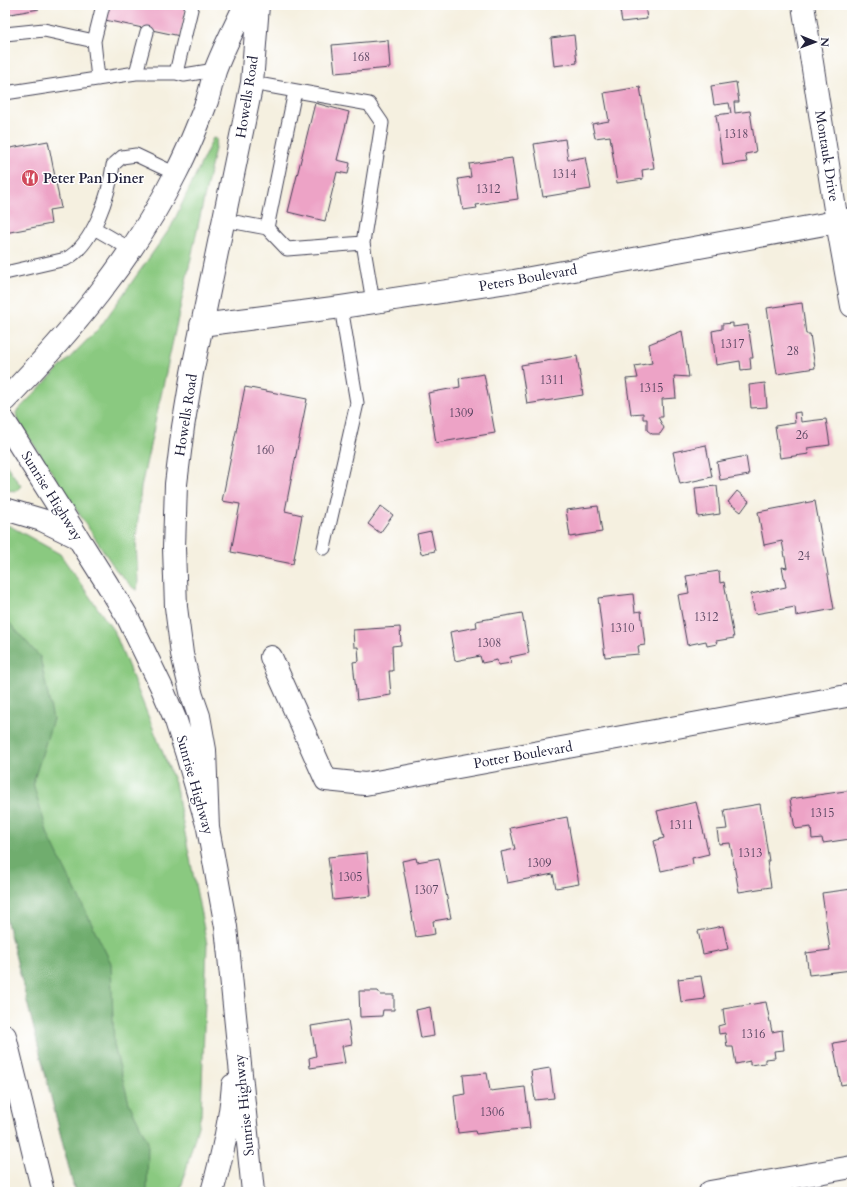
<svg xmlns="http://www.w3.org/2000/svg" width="857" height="1197" font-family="Cardo,serif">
	<rect width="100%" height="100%" fill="#fff"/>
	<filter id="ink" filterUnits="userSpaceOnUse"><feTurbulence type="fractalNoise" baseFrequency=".025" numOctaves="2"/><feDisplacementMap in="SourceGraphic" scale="8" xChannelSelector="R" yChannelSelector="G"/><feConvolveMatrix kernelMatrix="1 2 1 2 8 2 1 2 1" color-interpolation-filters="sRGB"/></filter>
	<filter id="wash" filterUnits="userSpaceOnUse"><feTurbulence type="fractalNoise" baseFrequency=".012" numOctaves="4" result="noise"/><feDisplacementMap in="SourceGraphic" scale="16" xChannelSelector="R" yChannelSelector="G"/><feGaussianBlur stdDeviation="0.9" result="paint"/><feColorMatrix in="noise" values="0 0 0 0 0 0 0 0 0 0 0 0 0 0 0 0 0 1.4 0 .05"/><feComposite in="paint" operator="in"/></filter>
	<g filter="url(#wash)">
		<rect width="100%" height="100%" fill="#f5f0e0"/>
		<!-- green -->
		<path fill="#8ac980" stroke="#56765e" d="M213 138 217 139 141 487 136 541 138 583 137 590 133 588 116 570 17 419 16 412 100 327 171 227Z
			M5 463 21 486 16 491 5 490Z
			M5 525 10 526 60 554 115 633 175 783 207 944 201 1115 180 1192H75L5 914Z"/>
		<!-- forest -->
		<path fill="#6fad6e" stroke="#486854" d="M5 618 40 657 53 719 33 783 48 835 111 963 114 1045 129 1103 148 1142 147 1192H75L5 914Z"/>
		<g id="blocks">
			<!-- building -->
			<path fill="#eda3c6" d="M5 5H38L39 9 5 15Z
				M108 5H187L180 36 105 20Z
				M619 5H645L647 19 622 22Z
				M574 35 577 63 554 66 551 38Z
				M388 40 390 68 335 73 332 45Z
				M736 82 739 102H734L735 113 750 111 756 152 745 154 747 162 723 165 716 115 731 113 729 103 714 105 711 86Z
				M640 87 654 168 642 170 643 179 617 183 610 136 595 138 592 124 609 121 604 93Z
				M315 103 349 112 337 160 350 163 348 174 337 172 325 221 288 212Z
				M565 139 568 160 585 157 591 189 543 197 534 144Z
				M48 141 61 208 49 210 51 224 5 233V149Z
				M512 158 518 199 476 205 477 208 463 210 458 179 471 177 469 164Z
				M802 303 806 334H810L815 368 777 374 767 308Z
				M733 323V327L748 325 753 358H750L751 369 741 370 740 361 716 365 712 331 722 329V324Z
				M682 331 689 377 674 376 676 398 662 399 663 417H658L664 428 660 434H652L647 430V419H643V413L631 414 626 379 638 378 635 366 652 363 649 344Z
				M577 356 583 395 527 404 521 365Z
				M484 374 495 433 436 443 428 393 460 387 459 378Z
				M765 383 767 407 751 408 749 385Z
				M245 387 307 399 285 511 302 515 293 564 231 552 240 504 222 501Z
				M800 412 801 422 826 419 830 445 807 448 809 454 780 458 775 426 795 423 794 413Z
				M706 445 712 477 680 484 673 452Z
				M746 456 749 475 720 480 717 462Z
				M717 486 720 514 698 517 695 488Z
				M737 491 749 501 741 512 728 502Z
				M815 501 834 609 796 616 795 607 755 614 751 594 786 587 782 567 787 568 782 541 764 545 758 512Z
				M381 506 393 515 380 533 368 524Z
				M598 506 602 532 570 537 566 510Z
				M431 531 435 551 421 554 417 534Z
				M719 571 720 583 724 582 734 638 716 641 717 644 707 646 706 641 687 645 678 595 689 593 686 576Z
				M633 594 635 612 641 611 645 645 638 646 639 654 605 657 598 598Z
				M522 613 529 653 510 657 511 663 498 665 497 660 482 663 480 656 455 661 450 632 477 627 476 621Z
				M400 627 401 645 392 646 393 671H389L391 695 357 700 353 662 359 661 358 647H354L353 630Z
				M852 790V831L849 832 850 839 823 843 822 838 812 839 811 827 795 829 790 799Z
				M696 802 709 854 692 858 693 864 661 871 654 841 664 838 657 811Z
				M760 804 769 861H767L771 887 739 892 730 843 719 844 717 830 727 829 724 810Z
				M567 817 579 884 556 888 553 874 507 883 501 852 515 849 510 828Z
				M367 853 371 896 333 900 328 857Z
				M416 858 417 862 439 858 451 918 433 921 435 934 416 937 402 861Z
				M852 889V970L809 975 806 953 830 950 822 893Z
				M723 926 728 949 703 954 698 931Z
				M701 976 705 999 681 1002 678 979Z
				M359 991H378L381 995H394V1010H383L382 1016 360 1017Z
				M766 1002 772 1032 782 1030 784 1050 774 1051 775 1058 765 1059V1063L750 1065V1061L736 1064 733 1047H727L725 1033 719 1034 718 1026 725 1024 723 1009Z
				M430 1007 434 1036 421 1038 416 1010Z
				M348 1020 352 1044 342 1046 345 1063 310 1068 309 1058 316 1056 311 1026Z
				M852 1040V1083L841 1085 833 1043Z
				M550 1068 554 1098 535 1100 531 1071Z
				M487 1073 490 1091 525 1087 530 1128 476 1134 475 1131 458 1133 454 1096 465 1094 463 1075Z"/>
		</g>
	</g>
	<g filter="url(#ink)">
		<use href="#blocks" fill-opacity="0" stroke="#424154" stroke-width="1"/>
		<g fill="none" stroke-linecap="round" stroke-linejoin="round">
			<defs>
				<path id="lane" d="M5 34 44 30 94 41 103 5
					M94 41 98 79
					M136 73 147 32
					M176 73 192 5
					M252 83 369 104 382 123 363 243 373 302
					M295 91 267 228 287 249 363 243
					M5 93 136 73H176L184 75 215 70
					M224 220 267 228
					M94 228 132 250
					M5 273 66 259C94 244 109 195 113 165L122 157 136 155 176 174
					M324 548 357 403 341 307"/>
				<path id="street" d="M803 5 837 222 852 306
					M201 325 341 307 514 281 852 219
					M271 657 326 780 365 784 852 695
					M710 1192 852 1167"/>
				<path id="secondary" d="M5 400C71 332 133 259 176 173 188 150 198 125 207 101 210 91 212 81 215 71 223 49 235 27 245 5
					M5 422 106 582 127 616 161 686 176 721 186 752 208 828 226 927 253 1192
					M5 509 42 520 77 537
					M208 828 205 750 199 716 192 696 182 654 176 607 174 548 176 484 183 427 192 373 252 83 258 5
					M212 1192C222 1157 230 1122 233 1085"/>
				<path id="highway" d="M5 1036 43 1192"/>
			</defs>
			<!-- lane casing -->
			<use href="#lane" stroke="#424154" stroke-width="15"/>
			<!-- street casing -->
			<use href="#street" stroke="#424154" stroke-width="24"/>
			<!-- secondary casing -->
			<use href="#secondary" stroke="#424154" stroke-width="24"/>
			<!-- highway casing -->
			<use href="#highway" stroke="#424154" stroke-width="24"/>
			<!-- lane -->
			<use href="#lane" stroke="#fff" stroke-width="13"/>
			<!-- street -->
			<use href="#street" stroke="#fff" stroke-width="22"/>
			<!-- secondary -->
			<use href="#secondary" stroke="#fff" stroke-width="22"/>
			<!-- highway -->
			<use href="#highway" stroke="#fff" stroke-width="22"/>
		</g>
	</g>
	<!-- icons -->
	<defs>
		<symbol id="restaurant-disc" viewBox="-11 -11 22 22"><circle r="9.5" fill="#d1495b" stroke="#fff"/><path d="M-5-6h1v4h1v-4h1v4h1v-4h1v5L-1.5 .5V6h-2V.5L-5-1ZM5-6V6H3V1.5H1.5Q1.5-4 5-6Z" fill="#fff"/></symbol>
	</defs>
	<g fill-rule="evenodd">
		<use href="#restaurant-disc" x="20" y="168" width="20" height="20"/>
	</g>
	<g text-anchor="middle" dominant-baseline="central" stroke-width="3" stroke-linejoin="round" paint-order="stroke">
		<!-- number labels -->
		<g font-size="12" fill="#55425e">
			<text x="361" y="57">168</text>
			<text x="736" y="134">1318</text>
			<text x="564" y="174">1314</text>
			<text x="488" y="189">1312</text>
			<text x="732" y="344">1317</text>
			<text x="793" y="351">28</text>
			<text x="552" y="380">1311</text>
			<text x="651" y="388">1315</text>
			<text x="461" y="413">1309</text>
			<text x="802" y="435">26</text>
			<text x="265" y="450">160</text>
			<text x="804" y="556">24</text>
			<text x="706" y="617">1312</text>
			<text x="622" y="628">1310</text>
			<text x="489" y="643">1308</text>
			<text x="822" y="813">1315</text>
			<text x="681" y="825">1311</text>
			<text x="750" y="853">1313</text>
			<text x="539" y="863">1309</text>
			<text x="350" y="877">1305</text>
			<text x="426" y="890">1307</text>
			<text x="753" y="1034">1316</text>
			<text x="492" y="1112">1306</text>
		</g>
		<!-- street labels -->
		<g font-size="14" fill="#22223b" stroke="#fff">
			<text transform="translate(247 97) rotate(-81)">Howells Road</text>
			<text transform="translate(827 156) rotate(81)">Montauk Drive</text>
			<text transform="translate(528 278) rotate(-10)">Peters Boulevard</text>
			<text transform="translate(186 415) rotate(-81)">Howells Road</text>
			<text transform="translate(52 496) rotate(58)">Sunrise Highway</text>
			<text transform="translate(523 755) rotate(-10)">Potter Boulevard</text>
			<text transform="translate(195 785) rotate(74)">Sunrise Highway</text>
			<text transform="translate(244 1105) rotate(-96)">Sunrise Highway</text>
		</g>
		<!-- poi labels -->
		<g font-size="14" font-weight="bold" fill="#22223b" stroke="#fff" text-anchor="start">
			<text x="43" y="178">Peter Pan Diner</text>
		</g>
	</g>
	<!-- margin -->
	<rect width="857" height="1197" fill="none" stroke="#fff" stroke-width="20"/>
	<!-- north arrow -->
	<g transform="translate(815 42) rotate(91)" stroke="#ffffff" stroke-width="3" paint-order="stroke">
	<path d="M0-3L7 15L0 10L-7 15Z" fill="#22223b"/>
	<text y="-6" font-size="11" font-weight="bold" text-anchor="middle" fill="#22223b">N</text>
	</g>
</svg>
